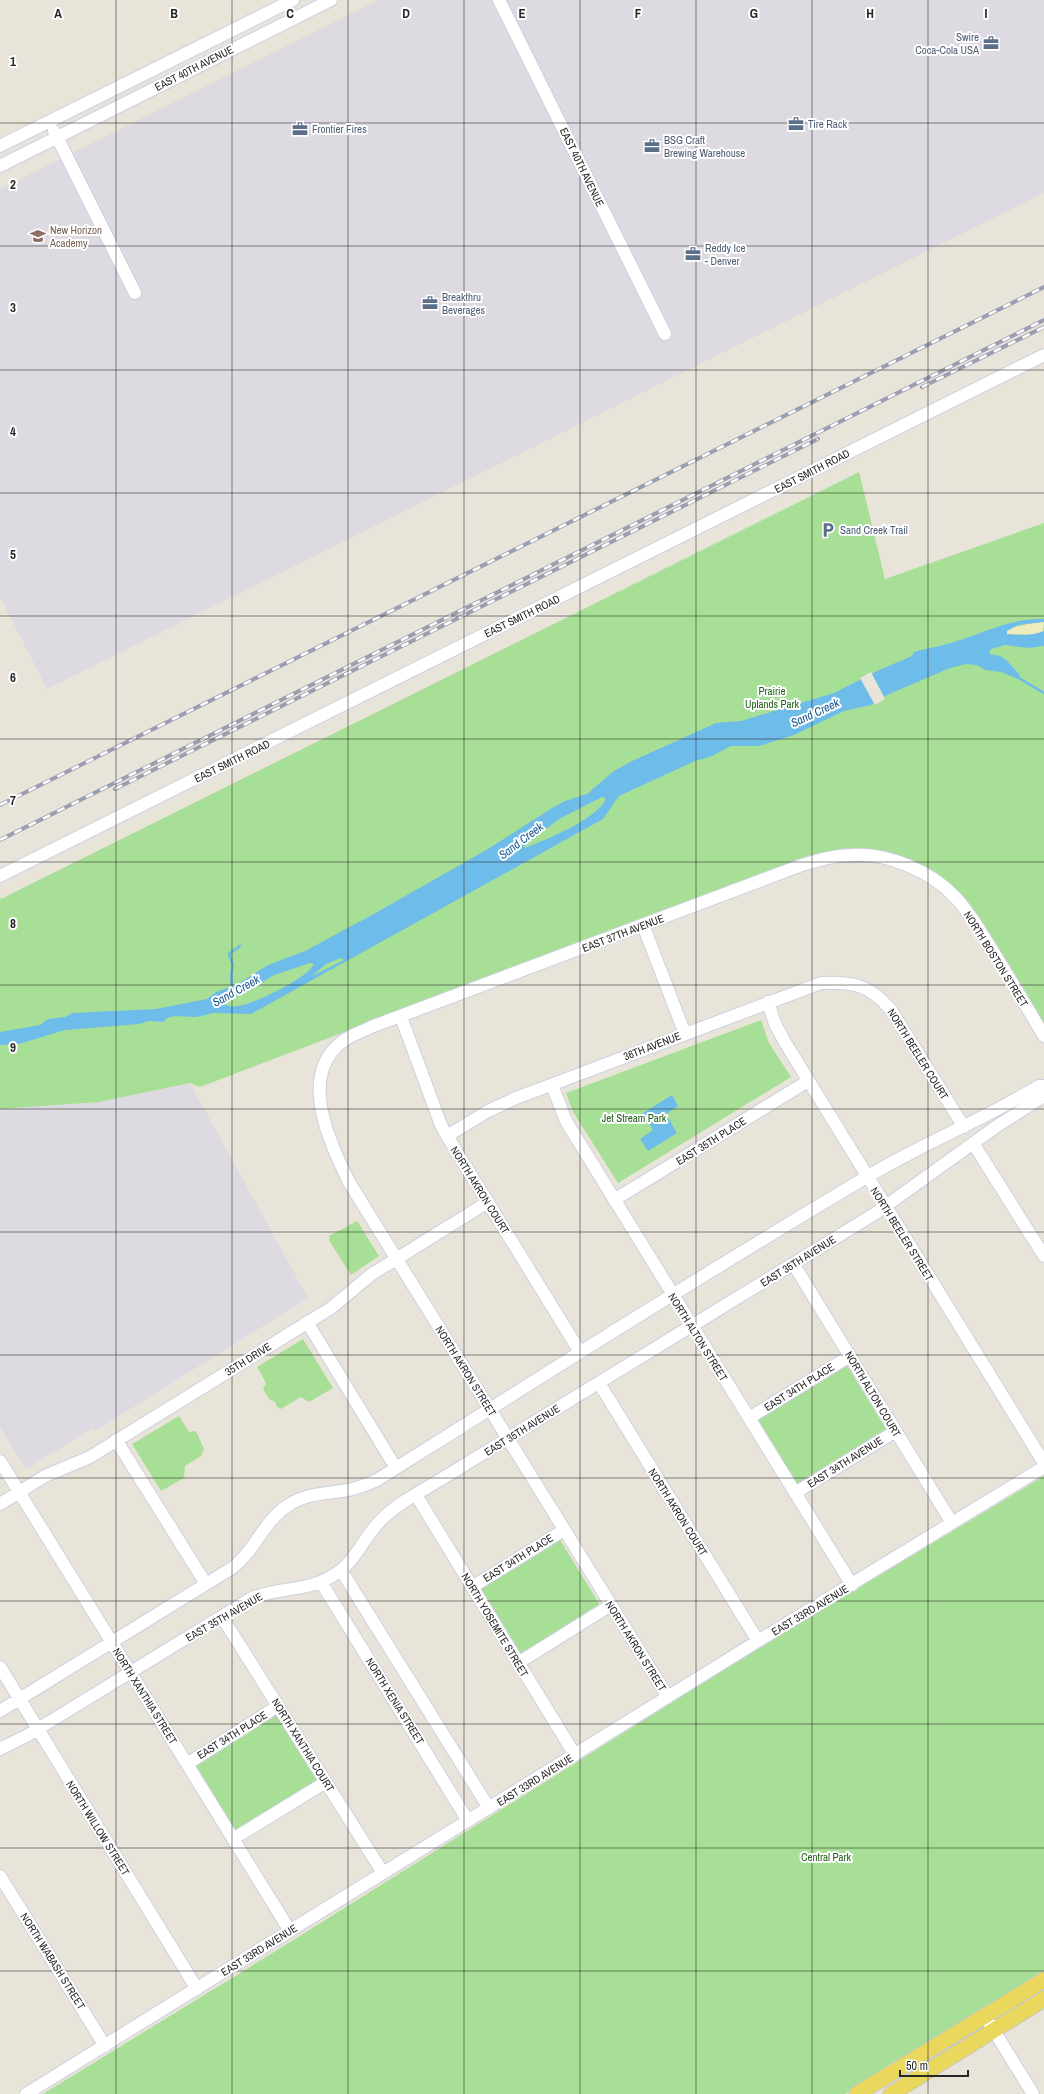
<svg xmlns="http://www.w3.org/2000/svg" width="1044" height="2094" font-family="'Archivo Narrow',sans-serif">
	<rect width="100%" height="100%" fill="#e9e4d9"/>
	<!-- industrial -->
	<path fill="#dddae2" d="M378 0H1044V193L47 689 0 597V189Z
		M190 1083 308 1298 95 1431 93 1428 26 1469 0 1427V1109L99 1102Z"/>
	<!-- green -->
	<path fill="#a8df96" d="M859 472 885 579 1044 523V1023L980 918 956 891 867 850C845 848 825 851 804 857L200 1087 190 1083 99 1102 0 1109V897L1 899Z
		M761 1020 769 1043 791 1077 618 1183 573 1112 566 1093Z
		M357 1221 379 1256 351 1275 330 1242 329 1236Z
		M303 1339 333 1388 309 1402 301 1397 281 1409 277 1407 275 1402 269 1399 263 1389 266 1383 257 1367Z
		M846 1364 886 1429 797 1484 757 1419Z
		M179 1416 189 1432 196 1431 204 1449 201 1456 185 1466 184 1478 161 1491 132 1444Z
		M1044 1476V1972L845 2094H43L279 1949 762 1646Z
		M560 1540 600 1605 520 1654 480 1589Z
		M277 1714 318 1780 235 1832 195 1765Z"/>
	<!-- sand -->
	<path fill="#eeecbc" d="M1041 621 1044 622 1043 632 1033 635 1007 634V631L1011 628Z"/>
	<!-- water -->
	<path fill="#6ebce9" fill-rule="evenodd" d="M1044 619V622L1018 625 1007 631V634C1020 635 1032 636 1044 631V646L1029 648 1005 645 991 649 989 652 990 654 1000 656 1006 660 1020 675 1018 679 1001 672 985 670 977 665 966 664 950 668 887 695 871 705 844 711 794 735 759 746H731L710 757 695 761 619 796 603 819 251 1014 214 1013 196 1017 175 1016 167 1018 163 1022 149 1021 139 1024 65 1030 19 1044 0 1045V1032L40 1025 48 1019 65 1017 72 1013 156 1009 207 999 216 992 238 984 268 965 305 951 372 915 488 849 552 808 565 801 587 794 614 771 630 762 716 723 741 721 834 693 877 671 912 656 914 652C928 648 943 646 957 641 986 632 1012 618 1044 619ZM602 797 605 798V801C591 822 549 838 525 848L524 846 559 819ZM341 958 344 960 312 976 326 964ZM310 963 314 964C308 978 254 1004 238 1006 234 1007 227 1006 223 1004L224 1002 253 988 274 975Z
		M672 1095 678 1106 666 1114 677 1133 648 1151 640 1139 653 1130 643 1113Z"/>
	<!-- pier -->
	<path fill="#e9e4d9" d="M871 672 885 699 875 705 860 678Z"/>
	<g fill="none" stroke-linecap="round" stroke-linejoin="round">
		<!-- stream -->
		<path stroke="#6ebce9" stroke-width="2.5" d="M1017 677 1044 693
			M232 989 231 975 233 965 229 954 240 946"/>
		<defs>
			<path id="minor" d="M499 0 665 334
				M54 131 135 293
				M0 146 293 0
				M0 166 331 0
				M0 876 1044 355
				M643 925 685 1034
				M768 1002 775 1024 786 1044 1044 1463
				M401 1017 441 1125 447 1136 580 1352
				M552 1085 566 1121 852 1585
				M447 1136 488 1111 516 1098 821 983C853 982 869 984 891 1010L964 1127
				M973 1143 1044 1256
				M614 1200 808 1081
				M794 1265 952 1523
				M307 1322 396 1468
				M599 1383 758 1641
				M749 1418 850 1356
				M116 1440 206 1584
				M0 1461 290 1931
				M795 1493 896 1431
				M416 1495 575 1755
				M0 1504 45 1476 90 1457 331 1308 372 1274 488 1202
				M341 1570 489 1808
				M321 1582 468 1821
				M472 1587 564 1530
				M222 1617 383 1873
				M518 1663 611 1605
				M0 1667 197 1989
				M668 1697 349 1182C328 1140 294 1067 351 1036 358 1033 365 1030 371 1027L802 865C819 860 835 855 853 855 888 853 930 871 954 896 968 910 978 928 989 945 1008 975 1026 1006 1044 1036
				M0 1711 232 1568C255 1551 263 1522 287 1506 306 1493 326 1494 348 1490 358 1488 368 1484 377 1480 539 1378 700 1276 865 1178 921 1144 983 1120 1039 1086H1044
				M0 1749 28 1735 250 1599C276 1587 307 1592 332 1576 358 1561 362 1538 382 1519 400 1501 426 1489 448 1475L876 1213 997 1126 1044 1096
				M187 1764 278 1706
				M233 1839 326 1782
				M0 1876 105 2046
				M985 2016 1033 2094
				M26 2094 758 1641 1044 1467"/>
			<path id="major" d="M857 2094 1044 1980
				M891 2094 1044 1999"/>
		</defs>
		<!-- minor casing -->
		<use href="#minor" stroke="#ced0e0" stroke-width="14"/>
		<!-- major casing -->
		<use href="#major" stroke="#c7c7c7" stroke-width="17"/>
		<!-- minor -->
		<use href="#minor" stroke="#fff" stroke-width="12"/>
		<!-- major -->
		<use href="#major" stroke="#ead85d" stroke-width="15"/>
		<defs>
			<path id="rail" d="M922 387 1044 327
				M115 789 818 439
				M0 805 1044 287
				M0 840 1044 320"/>
		</defs>
		<!-- rail casing -->
		<use href="#rail" stroke="#9c9db1" stroke-width="4"/>
		<!-- rail -->
		<use href="#rail" stroke="#fff" stroke-width="2.5" stroke-dasharray="8" stroke-linecap="butt"/>
	</g>
	<!-- grid -->
	<path fill="none" stroke="#272727" stroke-width="1" stroke-opacity="0.55" d="M116 0V2094M232 0V2094M348 0V2094M464 0V2094M580 0V2094M696 0V2094M812 0V2094M928 0V2094M0 123H1044M0 246H1044M0 370H1044M0 493H1044M0 616H1044M0 739H1044M0 862H1044M0 985H1044M0 1109H1044M0 1232H1044M0 1355H1044M0 1478H1044M0 1601H1044M0 1724H1044M0 1848H1044M0 1971H1044"/>
	<!-- icons -->
	<defs>
		<symbol id="office-bare" viewBox="-9 -9 18 18"><path d="M-6-3h4V-5.5h4V-3h4V5H-6ZM-1-4.5V-3h2v-1.5ZM-6 0V1H6V0Z" fill="#5c6f8a" stroke="#fff" stroke-width="2.5" paint-order="stroke"/></symbol>
		<symbol id="school-bare" viewBox="-9 -9 18 18"><path d="M0-5L7-2L0 1L-7-2ZM-4 1L0 2.5L4 1V4Q0 6-4 4Z" fill="#8d6e63" stroke="#fff" stroke-width="2.5" paint-order="stroke"/></symbol>
		<symbol id="parking-bare" viewBox="-9 -9 18 18"><path d="M-3.5-5.5H1a3.5 3.5 0 0 1 0 7H-1V5.5H-3.5ZM-1-3.4V-.6H.8a1.4 1.4 0 0 0 0-2.8Z" fill="#5c6f8a" stroke="#fff" stroke-width="2.5" paint-order="stroke"/></symbol>
	</defs>
	<g fill-rule="evenodd">
		<use href="#office-bare" x="980" y="32" width="22" height="22"/>
		<use href="#office-bare" x="785" y="113" width="22" height="22"/>
		<use href="#office-bare" x="289" y="118" width="22" height="22"/>
		<use href="#office-bare" x="641" y="135" width="22" height="22"/>
		<use href="#school-bare" x="27" y="225" width="22" height="22"/>
		<use href="#office-bare" x="682" y="243" width="22" height="22"/>
		<use href="#office-bare" x="419" y="292" width="22" height="22"/>
		<use href="#parking-bare" x="817" y="519" width="22" height="22"/>
	</g>
	<g text-anchor="middle" dominant-baseline="central" stroke-width="4" stroke-linejoin="round" paint-order="stroke">
		<!-- service labels -->
		<g font-size="11" fill="#4e5e75" stroke="#fff" text-anchor="start">
			<text x="979" y="37" text-anchor="end">Swire<tspan x="979" dy="13">Coca-Cola USA</tspan></text>
			<text x="808" y="124">Tire Rack</text>
			<text x="312" y="129">Frontier Fires</text>
			<text x="664" y="140">BSG Craft<tspan x="664" dy="13">Brewing Warehouse</tspan></text>
			<text x="705" y="248">Reddy Ice<tspan x="705" dy="13">- Denver</tspan></text>
			<text x="442" y="297">Breakthru<tspan x="442" dy="13">Beverages</tspan></text>
			<text x="840" y="530">Sand Creek Trail</text>
		</g>
		<!-- street labels -->
		<g font-size="11" fill="#272727" stroke="#fff">
			<text transform="translate(194 68) rotate(-27)">EAST 40TH AVENUE</text>
			<text transform="translate(582 167) rotate(64)">EAST 40TH AVENUE</text>
			<text transform="translate(812 471) rotate(-27)">EAST SMITH ROAD</text>
			<text transform="translate(522 616) rotate(-26)">EAST SMITH ROAD</text>
			<text transform="translate(232 761) rotate(-26)">EAST SMITH ROAD</text>
			<text transform="translate(623 933) rotate(-21)">EAST 37TH AVENUE</text>
			<text transform="translate(996 959) rotate(58)">NORTH BOSTON STREET</text>
			<text transform="translate(652 1046) rotate(-21)">36TH AVENUE</text>
			<text transform="translate(918 1054) rotate(58)">NORTH BEELER COURT</text>
			<text transform="translate(711 1141) rotate(-32)">EAST 35TH PLACE</text>
			<text transform="translate(480 1190) rotate(58)">NORTH AKRON COURT</text>
			<text transform="translate(902 1234) rotate(58)">NORTH BEELER STREET</text>
			<text transform="translate(798 1261) rotate(-32)">EAST 35TH AVENUE</text>
			<text transform="translate(698 1337) rotate(58)">NORTH ALTON STREET</text>
			<text transform="translate(248 1359) rotate(-32)">35TH DRIVE</text>
			<text transform="translate(466 1371) rotate(58)">NORTH AKRON STREET</text>
			<text transform="translate(799 1387) rotate(-32)">EAST 34TH PLACE</text>
			<text transform="translate(873 1394) rotate(59)">NORTH ALTON COURT</text>
			<text transform="translate(522 1430) rotate(-32)">EAST 35TH AVENUE</text>
			<text transform="translate(845 1462) rotate(-32)">EAST 34TH AVENUE</text>
			<text transform="translate(678 1512) rotate(58)">NORTH AKRON COURT</text>
			<text transform="translate(518 1558) rotate(-32)">EAST 34TH PLACE</text>
			<text transform="translate(810 1610) rotate(-31)">EAST 33RD AVENUE</text>
			<text transform="translate(224 1617) rotate(-30)">EAST 35TH AVENUE</text>
			<text transform="translate(495 1625) rotate(59)">NORTH YOSEMITE STREET</text>
			<text transform="translate(636 1646) rotate(58)">NORTH AKRON STREET</text>
			<text transform="translate(145 1696) rotate(58)">NORTH XANTHIA STREET</text>
			<text transform="translate(395 1701) rotate(58)">NORTH XENIA STREET</text>
			<text transform="translate(232 1735) rotate(-32)">EAST 34TH PLACE</text>
			<text transform="translate(303 1745) rotate(58)">NORTH XANTHIA COURT</text>
			<text transform="translate(535 1780) rotate(-32)">EAST 33RD AVENUE</text>
			<text transform="translate(98 1828) rotate(58)">NORTH WILLOW STREET</text>
			<text transform="translate(259 1950) rotate(-32)">EAST 33RD AVENUE</text>
			<text transform="translate(53 1961) rotate(58)">NORTH WABASH STREET</text>
		</g>
		<!-- education labels -->
		<g font-size="11" fill="#785e54" stroke="#fff" text-anchor="start">
			<text x="50" y="230">New Horizon<tspan x="50" dy="13">Academy</tspan></text>
		</g>
		<!-- park labels -->
		<g font-size="11" fill="#23601b" stroke="#fff">
			<text x="772" y="691">Prairie<tspan x="772" dy="13">Uplands Park</tspan></text>
			<text x="634" y="1118">Jet Stream Park</text>
			<text x="826" y="1857">Central Park</text>
		</g>
		<!-- water labels -->
		<g font-size="12" font-style="italic" fill="#125890" stroke="#fff">
			<text transform="translate(815 713) rotate(-25)">Sand Creek</text>
			<text transform="translate(521 841) rotate(-37)">Sand Creek</text>
			<text transform="translate(236 991) rotate(-29)">Sand Creek</text>
		</g>
	</g>
	<g font-size="13" text-anchor="middle" font-weight="bold" fill="#272727" stroke="#fff" stroke-width="4" stroke-linejoin="round" paint-order="stroke">
		<text x="58" y="18">A</text>
		<text x="174" y="18">B</text>
		<text x="290" y="18">C</text>
		<text x="406" y="18">D</text>
		<text x="522" y="18">E</text>
		<text x="638" y="18">F</text>
		<text x="754" y="18">G</text>
		<text x="870" y="18">H</text>
		<text x="986" y="18">I</text>
		<text x="13" y="66">1</text>
		<text x="13" y="189">2</text>
		<text x="13" y="312">3</text>
		<text x="13" y="436">4</text>
		<text x="13" y="559">5</text>
		<text x="13" y="682">6</text>
		<text x="13" y="805">7</text>
		<text x="13" y="928">8</text>
		<text x="13" y="1052">9</text>
	</g>
	<!-- scale -->
	<path d="M900 2070v6h68v-6" fill="none" stroke="#272727" stroke-width="2"/>
	<text x="906" y="2070" font-size="12" fill="#272727" stroke="#ffffff" stroke-width="3" paint-order="stroke">50 m</text>
</svg>
